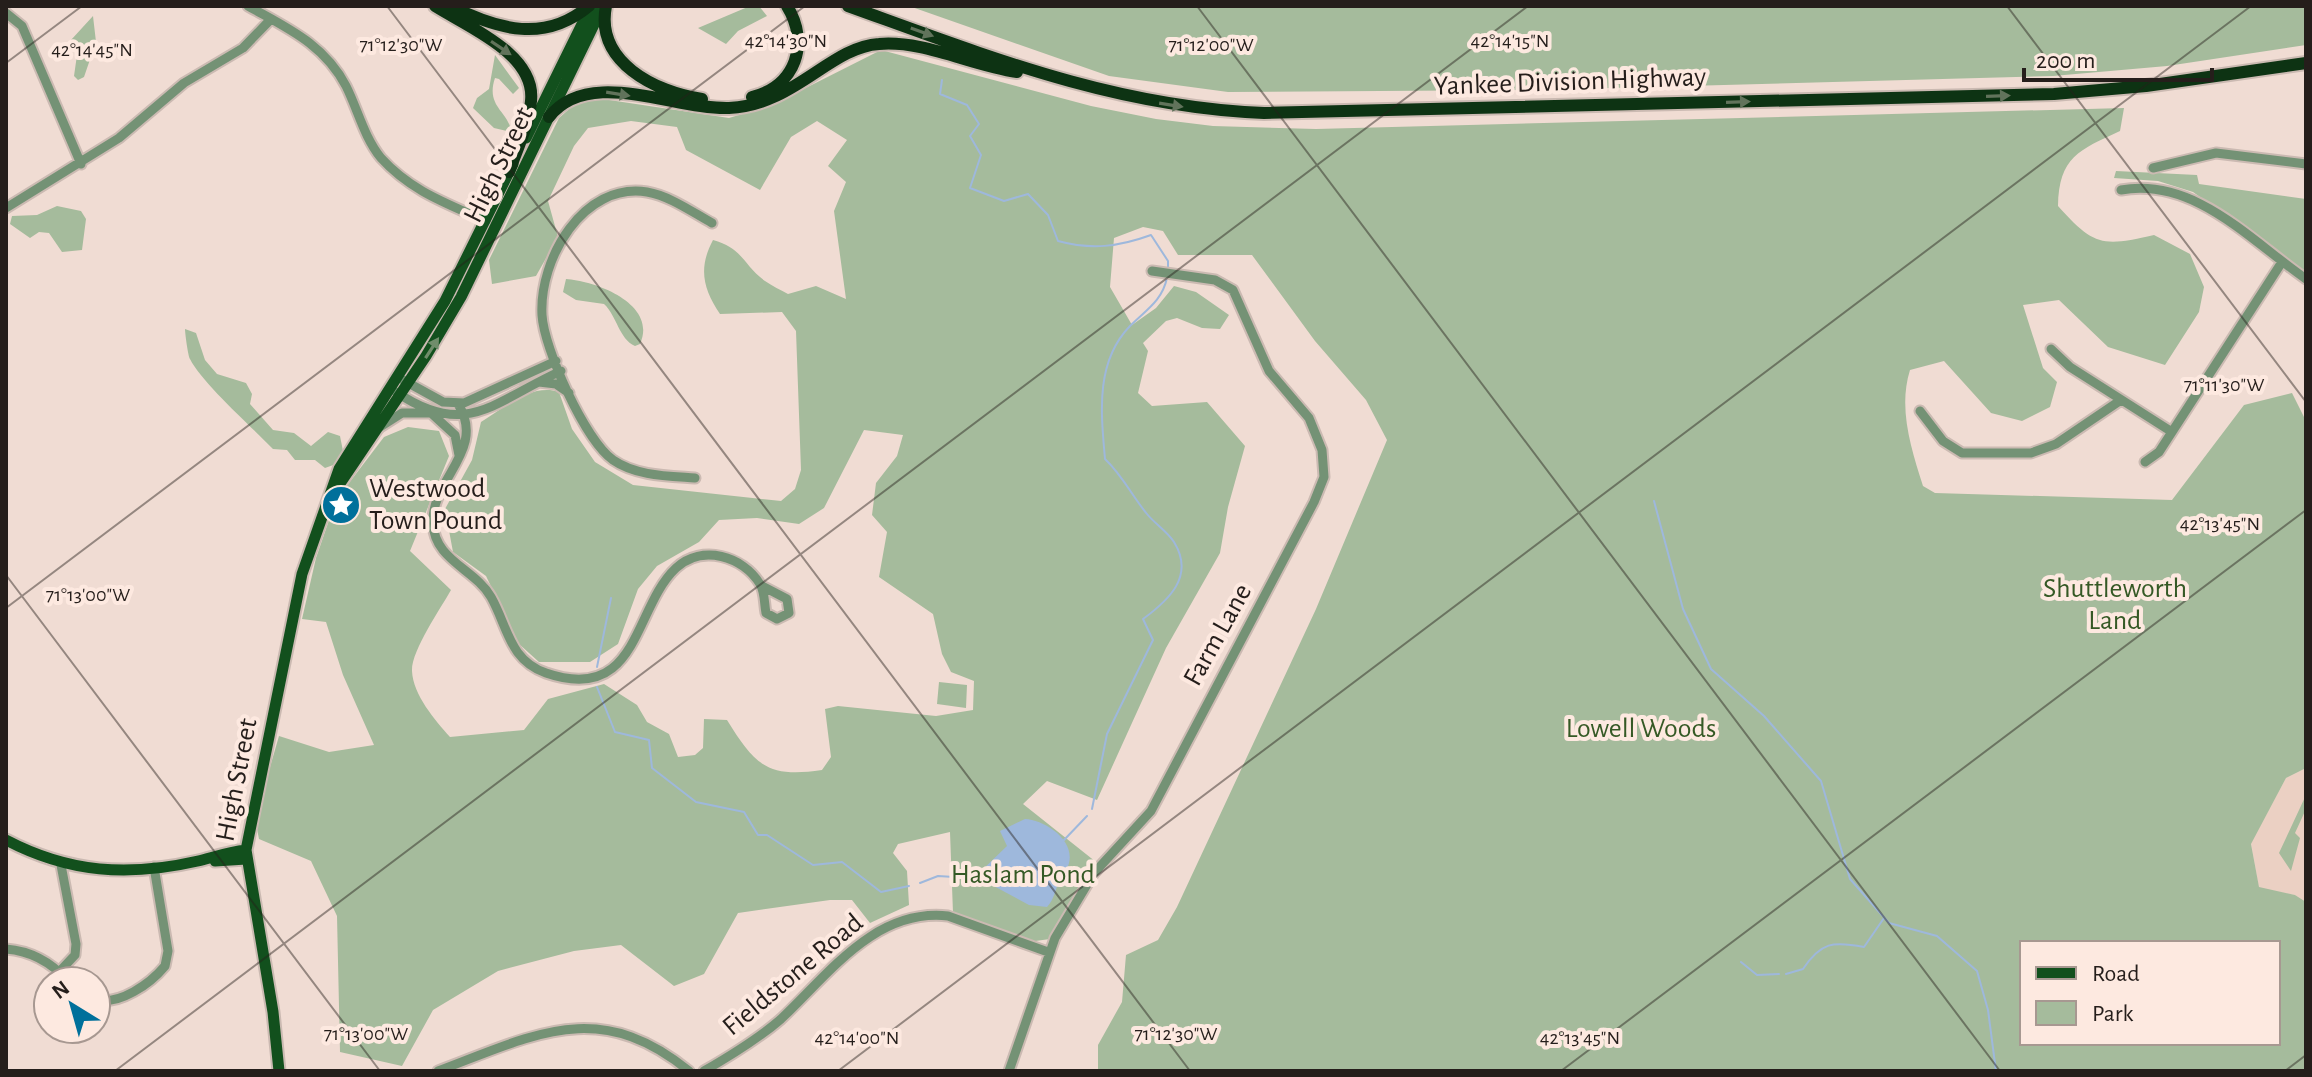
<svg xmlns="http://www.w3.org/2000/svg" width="2312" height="1077" font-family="'Alegreya Sans',sans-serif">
	<rect width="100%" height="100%" fill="#f0dcd3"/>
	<!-- built -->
	<path fill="#ebd0c3" d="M2306 768V902L2295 895 2259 888 2251 843 2286 778Z"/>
	<!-- green -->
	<path fill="#a5bb9c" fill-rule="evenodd" d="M750 6H759L767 16 738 31 726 44 698 28Z
		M909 6H2306V45L2167 66 2053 76 1537 90 1228 92 1109 76Z
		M93 16 96 42 84 77 78 80 74 76 77 55 71 40Z
		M881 50 1091 106 1156 119 1213 126 1316 129 2124 108 2120 131C2079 150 2059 157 2058 206 2094 246 2102 247 2154 235L2190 254 2204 287 2199 312 2165 365 2108 347 2059 300 2023 305 2043 368 2057 382 2050 407 2022 421 1991 413 1944 361 1910 370C1898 408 1911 448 1923 486L1935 493 2172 500 2244 405 2292 393 2306 421V768L2286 778 2251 844 2259 887 2295 895 2306 902V1071H1098V1045L1122 1002 1126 955 1158 940 1177 907 1316 609 1387 440 1366 400 1315 341 1252 255H1178L1163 231 1143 227 1114 238 1110 287 1132 325 1156 308 1174 286 1196 292 1229 315 1220 329 1202 328 1177 318 1166 321 1143 343 1148 351 1138 393 1152 406 1207 402 1245 446 1228 507 1220 553 1166 648 1097 800 1047 781 1023 804 1096 862 1050 939 1028 942 953 913 950 832 898 844 893 853 907 871 909 905 870 923 852 900H830L738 913 704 974 674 986 621 945 574 951 498 971 433 1010 402 1066 340 1052 337 916 311 861 259 839 255 819 279 736 329 752 374 745 343 675 326 622 302 619 316 558 336 500 384 437 408 427 439 431 449 456 410 551 451 590C441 608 411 651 412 671 413 695 435 720 450 737L524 730 548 699 604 684 637 705 647 722 669 734 678 757 695 755 703 748 704 719 727 720C755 765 767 778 822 770L831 757 825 709 838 706 936 716 973 710 974 681 951 672 942 654 933 614 879 577 887 532 872 515 876 483 897 456 903 435 864 430 824 508 799 524 757 518 719 520 699 542 657 566 638 589 618 644 590 662H539L519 644 486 576 453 552 445 509 472 460 481 422C504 408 531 383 559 392L572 429 595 462 633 485 781 501 795 489 801 470 796 331 782 312 720 314C703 289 698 268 713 240 743 248 743 265 765 281 772 286 781 290 788 294L816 286 846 299 834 211 846 182 828 166 847 140 817 121 791 137 760 190 686 150 677 127 631 121 588 128 574 146 548 201 558 237 536 276 492 284 489 260 559 118 576 103 596 98 729 118 772 105ZM2022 943H2278V1043H2022Z
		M495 55 519 88 513 94 499 79 495 78C485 107 510 112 511 132L494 128 473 108 477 98 489 89Z
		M2116 171 2197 175 2199 184 2306 199V272L2193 192 2158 181 2114 178Z
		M57 206 81 211 86 219 82 250 62 252 49 233 39 232 30 238 10 224 12 216 37 215Z
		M566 279C596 281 658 304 640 344L635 346C619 339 617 316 604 304L576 300 563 292Z
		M185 329 196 333 205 360 217 374 246 383 252 394 250 404 273 430 294 433 311 446 328 432 340 436 343 451 336 464 325 468 315 460H295L287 450 273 449C252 427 202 383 190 359 188 356 185 333 185 329Z
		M939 682 967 685 966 708 937 704Z
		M2306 795V809L2295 833 2300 838 2291 871 2279 853Z"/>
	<!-- water -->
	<path fill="#9eb8dc" d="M1025 819C1044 820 1075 839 1069 863 1068 868 1062 874 1060 879 1055 890 1055 898 1047 907L1029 905 990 884 953 876 960 871 977 875 1007 846 1000 831Z"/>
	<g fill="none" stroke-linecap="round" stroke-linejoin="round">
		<!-- stream -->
		<path stroke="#9eb8dc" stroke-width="2" d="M942 80 940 94 967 105 979 124 970 136 981 155 970 188 1004 201 1028 194 1048 215 1058 241C1091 250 1118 247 1151 235L1168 261V271
			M1654 501 1683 609 1711 669 1764 716 1821 781 1850 879 1889 923 1937 936 1977 971 1988 1010 1996 1071
			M597 667 611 598
			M597 687 615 732 649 740 652 768 696 802 744 812 758 835H767L813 865 842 862 881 892 909 886
			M1092 809 1107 734 1153 640 1143 619C1169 600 1195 576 1174 542 1167 531 1155 524 1147 514 1132 496 1123 476 1105 459 1101 413 1095 362 1130 326 1146 310 1162 301 1167 278
			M1064 840 1087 816
			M920 883 938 876 954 877
			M1741 962 1757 975 1779 974
			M1786 974 1803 969C1821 942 1833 941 1864 947L1884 918"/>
		<defs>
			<path id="minor" d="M248 6C287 28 324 44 346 86 358 110 364 137 381 158 411 191 446 203 486 221
				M6 13 22 26 81 164
				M2153 168 2216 153 2306 164
				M2121 190C2194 177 2250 240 2306 279
				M6 208 119 138 184 83 243 48 271 19
				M2051 349 2070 367 2172 432
				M403 380 443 402 464 403 556 361
				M539 382 556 384 569 393
				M396 392C467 440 494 401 561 371
				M458 404C487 450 431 479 433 523 434 560 475 569 491 597 508 627 509 660 546 673 639 705 633 608 676 568 702 544 743 556 760 584 765 592 764 603 766 613L777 619 789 613 787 599 762 586
				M1920 411 1943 441 1962 453H2031L2056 444 2121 400
				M380 427 402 413H431L455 435 459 455
				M2145 462 2159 452 2282 262
				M695 478C668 476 636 476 613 460 585 440 544 349 542 315 539 259 583 182 647 192 670 196 692 212 712 223
				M6 949C32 951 51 962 68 981
				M60 971 75 955 76 944 61 865
				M96 1000C120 1005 150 984 165 966L168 951 154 867
				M438 1071C534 1035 598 997 689 1071
				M704 1071C730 1056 758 1039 781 1019 829 974 875 908 948 916L1048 952
				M1009 1071 1055 938 1094 873 1151 811 1314 502 1324 477 1322 450 1309 418 1269 371 1233 290 1215 280 1152 271"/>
			<path id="major" d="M526 138 591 6
				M337 488 426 356 461 297 603 6
				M6 840C69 873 128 877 198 861 214 857 229 852 246 850
				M215 861 246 859
				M279 1071 273 1012 246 850 302 574 339 469 445 301 513 164"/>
			<path id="highway" d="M435 6C468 27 536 54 531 101 529 125 517 149 509 172
				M451 6C499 30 545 43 589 6
				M606 6C595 62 655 92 702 99
				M848 6C987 56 1114 107 1264 113L2054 94 2146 86 2306 63
				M752 97C796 86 810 43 787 6
				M549 117C589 66 674 110 729 108 795 105 830 47 879 44 924 40 972 66 1017 72"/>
		</defs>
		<!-- minor casing -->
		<use href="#minor" stroke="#cbbab2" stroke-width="13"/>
		<!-- major casing -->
		<use href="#major" stroke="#cbbab2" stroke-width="15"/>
		<!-- highway casing -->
		<use href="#highway" stroke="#cbbab2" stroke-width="16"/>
		<!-- minor -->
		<use href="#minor" stroke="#749275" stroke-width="9"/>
		<!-- major -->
		<use href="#major" stroke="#12501d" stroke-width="11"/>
		<!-- highway -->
		<use href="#highway" stroke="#0d3313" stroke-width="12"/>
	</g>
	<!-- one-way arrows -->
	<defs><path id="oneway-solid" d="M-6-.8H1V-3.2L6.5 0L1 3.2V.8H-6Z" transform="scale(2)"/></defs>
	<g fill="#61735b">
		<use href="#oneway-solid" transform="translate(922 32) rotate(20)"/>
		<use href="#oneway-solid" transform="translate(501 48) rotate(34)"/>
		<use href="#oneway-solid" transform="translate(618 94) rotate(9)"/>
		<use href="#oneway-solid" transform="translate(1998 96) rotate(-2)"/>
		<use href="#oneway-solid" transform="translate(1738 102) rotate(-2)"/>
		<use href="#oneway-solid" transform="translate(1171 105) rotate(9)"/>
	</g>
	<use fill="#708d6b" href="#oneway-solid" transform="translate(432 348) rotate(-57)"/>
	<!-- ticks -->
	<path fill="none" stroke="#251e1b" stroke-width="2" stroke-opacity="0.45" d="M387 6 1190 1071M1197 6 2000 1071M2007 6 2306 402M6 63 82 6M6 575 380 1071M6 608 805 6M115 1071 1528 6M838 1071 2251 6M1561 1071 2306 510M2285 1071 2306 1055"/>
	<!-- icons -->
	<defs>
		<symbol id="sight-disc" viewBox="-11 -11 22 22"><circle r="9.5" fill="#00709b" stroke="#fde9e0"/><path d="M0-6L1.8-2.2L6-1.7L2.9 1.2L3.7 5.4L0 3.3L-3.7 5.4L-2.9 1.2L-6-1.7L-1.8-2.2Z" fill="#fff"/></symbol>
	</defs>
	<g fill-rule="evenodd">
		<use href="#sight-disc" x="319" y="483" width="44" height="44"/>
	</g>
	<g text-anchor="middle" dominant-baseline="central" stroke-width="8" stroke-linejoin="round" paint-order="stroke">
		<!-- street labels -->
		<g font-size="28" fill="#251e1b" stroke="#fde9e0">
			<text transform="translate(1570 82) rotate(-2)">Yankee Division Highway</text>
			<text transform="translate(499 165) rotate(-64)">High Street</text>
			<text transform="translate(1218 635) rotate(-61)">Farm Lane</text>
			<text transform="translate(237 780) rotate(-79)">High Street</text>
			<text transform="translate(793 975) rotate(-40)">Fieldstone Road</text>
		</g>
		<!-- poi labels -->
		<g font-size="28" fill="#251e1b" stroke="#fde9e0" text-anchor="start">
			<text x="369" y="489">Westwood<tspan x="369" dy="32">Town Pound</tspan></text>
		</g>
		<!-- park labels -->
		<g font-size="28" fill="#355925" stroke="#fde9e0">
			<text x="2115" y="589">Shuttleworth<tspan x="2115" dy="32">Land</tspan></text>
			<text x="1641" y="729">Lowell Woods</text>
			<text x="1023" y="875">Haslam Pond</text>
		</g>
	</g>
	<g font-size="20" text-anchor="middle" fill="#251e1b" stroke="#fde9e0" stroke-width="8" stroke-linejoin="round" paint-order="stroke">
		<text x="786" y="47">42°14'30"N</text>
		<text x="1510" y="47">42°14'15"N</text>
		<text x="401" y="51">71°12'30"W</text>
		<text x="1211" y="51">71°12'00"W</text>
		<text x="92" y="56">42°14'45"N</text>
		<text x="2224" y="391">71°11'30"W</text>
		<text x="2220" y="530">42°13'45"N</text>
		<text x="88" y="601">71°13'00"W</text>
		<text x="366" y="1040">71°13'00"W</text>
		<text x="1176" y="1040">71°12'30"W</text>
		<text x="857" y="1044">42°14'00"N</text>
		<text x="1580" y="1044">42°13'45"N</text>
	</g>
	<!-- border -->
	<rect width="2312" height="1077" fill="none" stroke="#251e1b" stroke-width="16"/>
	<!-- legend -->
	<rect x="2020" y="941" width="260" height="104" fill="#fde9e0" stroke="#a79891" stroke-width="2"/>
	<rect x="2036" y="967" width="40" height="12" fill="#12501d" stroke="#a79891" stroke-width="2"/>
	<text x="2092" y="981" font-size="24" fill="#251e1b">Road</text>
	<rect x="2036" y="1001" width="40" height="24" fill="#a5bb9c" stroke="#a79891" stroke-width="2"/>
	<text x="2092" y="1021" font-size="24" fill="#251e1b">Park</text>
	<!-- north arrow -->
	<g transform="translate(72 1005) rotate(323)"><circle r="38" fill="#fde9e0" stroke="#a79891" stroke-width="2"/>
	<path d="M0-6L14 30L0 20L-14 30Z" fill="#00709b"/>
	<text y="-12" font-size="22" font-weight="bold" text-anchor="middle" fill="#251e1b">N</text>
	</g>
	<!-- scale -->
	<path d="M2024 68v12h188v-12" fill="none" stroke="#251e1b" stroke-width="4"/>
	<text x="2036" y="68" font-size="24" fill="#251e1b" stroke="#fde9e0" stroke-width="6" paint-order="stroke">200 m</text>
</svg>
